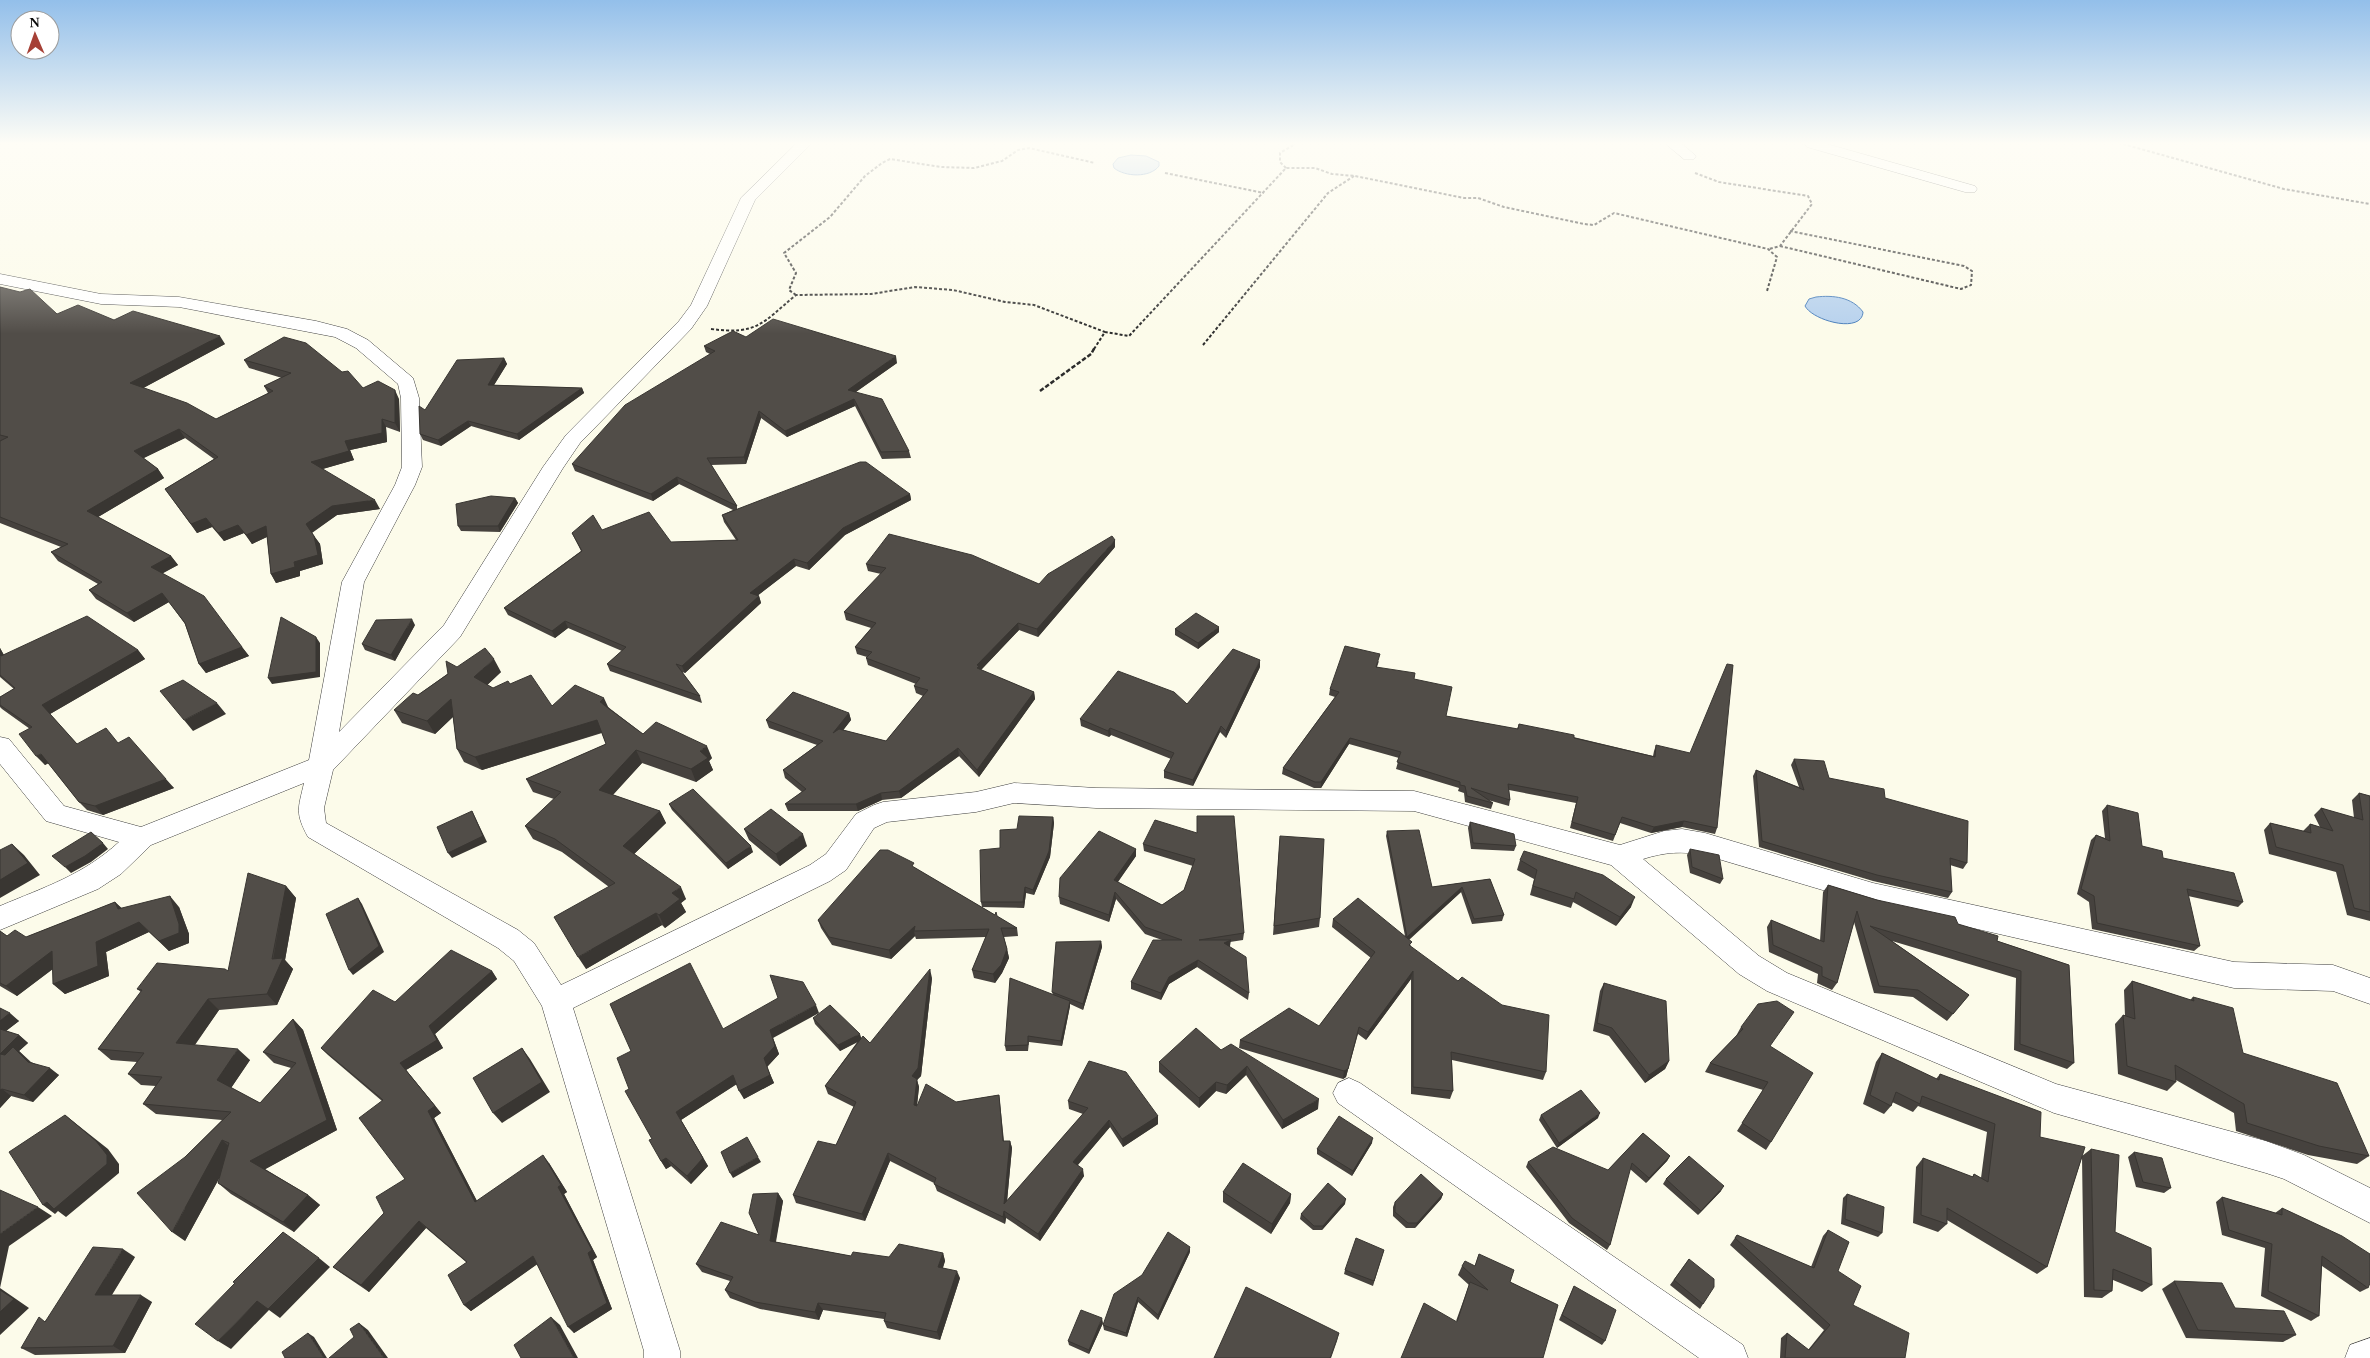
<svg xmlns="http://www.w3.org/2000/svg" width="2370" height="1358" font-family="Georgia,serif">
	<rect width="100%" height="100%" fill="#fcfbea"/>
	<!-- water -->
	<path fill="#b5d0ed" stroke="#467cba" d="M1131 155 1146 156 1159 162V166C1150 178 1125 177 1114 168L1113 164 1118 158Z
		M1816 297C1833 295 1852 297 1863 312 1862 334 1813 321 1805 306L1809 299Z"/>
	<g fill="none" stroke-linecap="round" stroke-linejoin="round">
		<defs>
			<path id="street" d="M796 144H811L755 200 707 306 691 329 580 443 563 468 460 637 333 770 324 808 326 823 518 930 534 943 561 985 810 865 826 854 856 814 874 805 883 802 976 792 1014 783 1096 788 1414 791 1620 845 1664 831 1682 829 1705 833 1873 883 2234 962 2333 965 2370 978V1004L2333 991 2234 988 1873 905 1705 855C1682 851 1665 852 1643 859L1759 956 1787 973 2056 1084 2266 1141 2304 1155 2370 1188V1223L2284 1179 2266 1173 2054 1113 1767 991 1739 974 1611 865 1414 811 1096 808 1014 803 976 812 887 822 874 828 846 870 830 881 573 1008 680 1351V1358H644V1351L542 1006 514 961 498 948 308 837C295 813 298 809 304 783L151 845 121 874 98 889 0 930V906C45 887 83 875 119 842L46 821 0 764V737L9 739 64 806 141 827 309 760 342 582 395 485 402 467 401 398 398 384 356 348 335 337 179 307 101 304 0 284V274L101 294 179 297 316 321 347 329 368 340 413 378 419 398 422 467 415 485 364 582 339 732 444 625 543 467 566 435 679 321 691 305 741 198Z
				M1666 144H1682L1696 156 1694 159H1684Z
				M1805 144H1827L1975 186 1977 189 1975 192H1965L1807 147Z
				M1349 1078 1360 1083 1743 1345 1748 1358H1699L1338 1103 1333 1093 1338 1083Z
				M2370 1338V1358H2345L2350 1345Z"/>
		</defs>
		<!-- street casing -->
		<use href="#street" stroke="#3d3d3d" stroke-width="1"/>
		<!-- path-far1 -->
		<path stroke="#2c2c2c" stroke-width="2" stroke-dasharray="3 2" stroke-linecap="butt" d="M2123 144 2284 189 2370 204
			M1286 168 1280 162V153L1295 144
			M1165 173 1264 193
			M1695 173 1719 182 1808 196 1812 204 1780 246 1769 249
			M1780 246 1961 289 1971 285 1972 271 1964 266 1790 231
			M796 295 789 290 796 273 784 253 830 217 865 176 882 163 890 159 941 167 974 168 1002 161 1018 150 1029 148 1095 163
			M711 329C758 335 762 323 796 295L871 294 915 287 953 290 1005 302 1034 305 1105 332
			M1203 345 1328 193 1354 176
			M1094 349 1105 332 1129 336 1286 168H1315L1332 174 1355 176 1464 198H1478L1504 207 1584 224 1594 225 1614 213 1768 249 1777 257 1767 291"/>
		<!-- path -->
		<path stroke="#2c2c2c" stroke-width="2.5" stroke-dasharray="4.5 2" stroke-linecap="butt" d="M1040 391 1091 354 1095 347"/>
		<!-- street -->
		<use href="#street" fill="#fff" fill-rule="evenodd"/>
	</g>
	<!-- wall -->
	<path fill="#46423e" d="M0 287 57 314 114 320 225 344 143 388 216 419 268 393 264 386 282 378 249 368 244 360 342 372 363 388 399 399 400 432 386 427 387 442 350 450 354 460 322 469 380 509 337 515 312 533 320 544 323 564 300 571V576L276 583 271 574 267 537 252 544 244 533 224 541 212 527 197 533 165 489 214 459 185 438 143 458 158 469 164 478 98 517 171 556 178 565 162 573 242 647 249 656 206 673 199 664 185 624 169 602 134 622 96 599 89 590 98 584 58 561 51 552 61 547 0 523Z
		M746 337 897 363 856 392 909 451 911 458 882 459 855 406 787 437 761 418 746 464 711 465 737 506V509L910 494 911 500 845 535 809 570 796 566 758 595 759 596 761 603 685 673 682 672 700 696 702 703 610 671 607 664 622 651 568 628 555 638 508 615 504 608 581 551 572 533 602 530 671 542 736 540 724 522 722 515 733 510 679 484 653 501 575 471 572 464 710 354 706 352 704 346Z
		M504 358 507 364 494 385 582 388 584 393 519 440 471 426 441 446 423 440 420 434 425 410Z
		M515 498 518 503 500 532 461 531 458 526Z
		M1115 547 1038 637 1019 630 981 670 1034 692 1035 699 979 777 959 756 901 798 882 800 858 811H788L785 804 802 792 785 778 783 770 817 745 769 728 766 720 849 713 851 720 843 730 886 741 923 696 916 693 914 686 916 684 868 665 866 658 867 657 857 654 855 647 871 628 846 620 844 612 881 574 868 571 866 564 1039 584Z
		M415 625 395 661 365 650 362 644Z
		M1175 629 1219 632 1198 649 1175 635Z
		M0 648 4 655 138 650 145 659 50 714 77 744 119 743 174 788 103 815 87 810 79 802 48 763 45 765 30 729 2 709 0 707V697L14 689 0 677Z
		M1379 661 1377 667 1414 679 1446 716 1517 729 1519 724 1653 756 1654 751 1656 745 1717 828 1715 834 1682 827 1651 833 1620 823 1613 841 1570 828 1576 803 1509 790 1510 800 1509 806 1488 800 1493 803 1491 809 1465 802 1464 793 1458 791 1459 788 1396 769 1399 758 1349 744 1321 788H1314L1282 774 1283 768 1335 697 1329 695 1330 689Z
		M457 667 501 672 487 685 493 688 510 684 552 706 608 707 643 734 712 758 709 761 713 770 696 782 642 763 613 795 660 811 666 823 634 854 686 899 681 903 686 912 665 928 662 925 586 969 609 887 562 852 533 839 525 826 554 799 533 792 526 779 606 744 602 733 482 770 464 762 457 749 453 717 435 734 402 723 394 710 418 695Z
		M1260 667 1226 738 1220 732 1193 786 1164 778V771L1171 759 1111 735 1109 737 1081 726 1080 719 1187 704Z
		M1794 759 1829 778 1885 798 1967 863 1963 869 1950 865 1952 892 1948 898 1873 881 1759 847 1753 776 1756 770 1799 787 1791 765Z
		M2359 793 2370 796V921L2347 915 2336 872 2269 854 2264 830 2270 823 2303 831 2310 824 2320 827 2314 815 2321 808 2354 818 2352 800Z
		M669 804 753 852 728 869 672 810Z
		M2107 805 2142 846 2163 858 2243 902 2238 907 2188 896 2200 946 2194 951 2092 929 2089 902 2077 894 2091 840 2096 835 2105 838 2102 811Z
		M1053 817 1054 823 1050 857 1034 895 1026 893 1024 908 982 907 981 902 1000 848 1017 829Z
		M1470 822 1516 846 1514 851 1471 849 1468 828Z
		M744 829 807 846 780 866 749 840Z
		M1387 831 1432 887 1490 879 1504 915 1502 921 1472 924 1461 892 1409 940 1411 947 1546 1072 1543 1080 1452 1060 1453 1091 1450 1099 1411 1094V979L1366 1040 1358 1034 1346 1077 1343 1079 1239 1048 1240 1040 1319 1026 1371 958 1332 927 1333 919 1405 936 1386 836Z
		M1197 833 1244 933 1243 940 1230 942V946L1229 947 1249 993 1248 1000 1197 967 1169 984 1161 1000 1131 989V982L1162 940 1145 934 1116 899 1109 922 1060 904 1059 897 1136 849V856L1118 882 1162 905 1184 890 1193 866 1144 851 1143 844Z
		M1280 836 1320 918 1319 927 1273 935Z
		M1690 849 1723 879 1720 884 1690 873 1687 855Z
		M1520 860 1631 907 1616 926 1573 902 1571 908 1530 895 1534 879 1517 870Z
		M915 868 1017 928 1018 936 1004 937 1007 949 1009 958 1002 973 995 983 974 978 972 970 986 937 916 939 915 936 891 959 832 945 821 928 818 920Z
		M1828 885 1958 924 1997 941 2069 965 2074 1063 2067 1069 2014 1050 2016 978 1892 941 1969 995 1947 1021 1913 997 1874 993 1854 922 1837 983 1832 990 1817 983 1818 974 1769 952 1767 927 1771 920 1820 941 1823 892Z
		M286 886 296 898 285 960 293 969 277 1005 219 1010 195 1045 250 1060 231 1088 260 1103 291 1068 274 1063 263 1052 293 1019 303 1030 337 1130 265 1169 308 1195 320 1205 294 1232 231 1194 218 1183 221 1175 185 1241V1157L222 1120 156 1114 143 1104 156 1086 141 1085 128 1074 137 1062 111 1060 98 1049 141 992 137 989 228 971Z
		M115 902 121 908 179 907 189 934V943L169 951 149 932 106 952 109 976 65 994 53 984V969L17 996 0 986V931L7 936 26 937Z
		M1101 941 1102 947 1083 1010 1070 1004V1006L1062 1046 1029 1042 1028 1051H1006L1005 1046 1053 995 1052 992Z
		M492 971 497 979 435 1034 443 1048 406 1070 441 1113 434 1118 477 1201 549 1163 567 1192 564 1194 597 1257 593 1260 612 1309 574 1333 537 1264 471 1311 464 1305 466 1262 426 1228 369 1292 341 1273 333 1267 384 1213 405 1179 382 1101 328 1055 321 1048Z
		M932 978 921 1076 917 1080 919 1087 917 1106 956 1102 999 1095 1000 1103 1004 1141H1010L1012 1148 1007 1201 1083 1114 1069 1109 1068 1101 1158 1116V1124L1123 1147 1110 1127 1078 1165 1084 1176 1040 1241 1006 1218 1005 1224 937 1191 934 1183 890 1161 865 1221 796 1203 793 1195 836 1145 854 1107 828 1094 825 1086 858 1041 840 1051 815 1024 813 1018 861 1038 870 1043Z
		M2132 981 2190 1000 2193 997 2243 1053 2369 1156 2357 1164 2308 1155 2236 1131 2234 1113 2176 1080V1082L2167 1091 2118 1074 2115 1024 2123 1015 2125 1016 2124 990Z
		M803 982 773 1038 779 1054 767 1067 774 1083 744 1099 737 1084 681 1120 708 1166 691 1184 671 1166 666 1169 661 1161 652 1139 778 998Z
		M1604 983 1669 1061 1665 1069 1645 1083 1609 1036 1593 1031 1600 991Z
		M0 1008 19 1021 6 1031 19 1035 28 1043 19 1051 31 1062 59 1075 33 1102 11 1096 0 1108Z
		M1741 1027 1770 1047 1771 1142 1766 1150 1737 1131 1763 1090 1705 1072 1710 1063 1736 1036Z
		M1221 1050 1318 1109 1282 1129 1246 1075 1226 1094 1216 1091 1199 1108 1159 1072V1062Z
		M1882 1053 1936 1079 1940 1074 2040 1137 2082 1156 2091 1149 2115 1232 2152 1285 2142 1292 2113 1280 2112 1291 2102 1298 2084 1297 2082 1157 2047 1267 2037 1274 1947 1220V1224L1938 1232 1913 1223 1916 1167 1923 1158 1972 1177 1974 1174 1981 1178 1987 1132 1918 1106 1913 1112 1892 1102 1891 1106 1884 1114 1863 1104 1876 1062Z
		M1541 1115 1598 1118 1557 1148 1539 1120Z
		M1643 1133 1670 1156 1667 1161 1646 1183 1630 1169 1610 1245 1607 1250 1569 1223 1526 1167 1528 1162 1608 1170Z
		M1372 1143 1352 1176 1317 1154V1149Z
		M2134 1152 2171 1188 2164 1193 2136 1187 2128 1157Z
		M1666 1179 1721 1191 1698 1215 1663 1184Z
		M1223 1192 1291 1194 1290 1203 1271 1234 1223 1202Z
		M778 1193 783 1201 776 1242 851 1256 889 1257 943 1253 945 1261 943 1268 960 1278 940 1340 887 1328 884 1321V1319L823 1310 819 1320 760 1309 730 1298 725 1290 730 1281 702 1272 696 1264 759 1235Z
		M1443 1194 1441 1199 1415 1228H1406L1393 1216V1207L1395 1202Z
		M1847 1194 1882 1233 1878 1237 1841 1224 1843 1198Z
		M2222 1197 2275 1213 2282 1208 2368 1288 2360 1292 2322 1266 2319 1316 2311 1321 2261 1296 2265 1248 2222 1235 2216 1202Z
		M1345 1204 1322 1230H1313L1300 1219 1301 1214Z
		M1828 1230 1838 1271 1853 1305 1905 1358H1780L1781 1338 1787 1333 1808 1350 1824 1330 1730 1245 1737 1235 1811 1267 1823 1236Z
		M1384 1250 1373 1286 1344 1274 1345 1270Z
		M1190 1252 1158 1320 1138 1302 1127 1337 1104 1330 1103 1325Z
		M1479 1254 1510 1282 1558 1305 1456 1321 1469 1285 1458 1275 1462 1266H1475Z
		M135 1257 112 1295 152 1302 125 1353 35 1355 21 1348 45 1321Z
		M1689 1259 1703 1304 1700 1309 1670 1285Z
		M2174 1281 2296 1335 2283 1342 2186 1338 2162 1289Z
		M1574 1286 1605 1341 1602 1345 1559 1320Z
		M1103 1323 1089 1354 1069 1345 1068 1341Z"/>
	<!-- shaded-wall -->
	<path fill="#393632" d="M220 336 225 344 136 392 130 383Z
		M896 356 897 363 850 396 848 390Z
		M504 358 507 364 491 390 488 385Z
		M582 388 584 393 519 440 517 434Z
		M395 390 399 399 400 432 395 423Z
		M854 399 855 406 787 437 785 431Z
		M759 411 761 418 746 464 744 457Z
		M382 419 386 427 387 442 350 450 354 460 316 471 311 462Z
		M468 421 471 426 441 446 438 440Z
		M179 429 185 438 140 460 134 451Z
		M158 469 164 478 93 520 87 511Z
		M677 477 679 484 653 501 651 494Z
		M910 494 911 500 845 535 809 570 807 563 843 528Z
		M515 498 518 503 500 532 498 526Z
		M375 500 380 509 337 515 311 533 306 524 332 506Z
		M206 518 212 527 197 533 191 524Z
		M238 525 244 533 224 541 218 533Z
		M266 526 271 535 252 544 246 535Z
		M314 536 320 544 323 564 300 571V576L276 583 271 574Z
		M1115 540V547L1038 637 1037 629Z
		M171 556 178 565 158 576 151 567Z
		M794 559 796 566 752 600 750 593Z
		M162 593 169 602 134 622 127 613Z
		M759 596 761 603 685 673 682 666Z
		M412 619 415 625 395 661 391 655Z
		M565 621 568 628 555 638 552 631Z
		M1018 623 1019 630 980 671 978 676 977 665Z
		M1219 627V632L1198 649V643Z
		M316 637 320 643V677L272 684 268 678Z
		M242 647 249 656 206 673 199 664Z
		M0 648 9 665 1 656 0 654Z
		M138 650 145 659 50 714 42 705Z
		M494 659 501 672 482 690 474 677Z
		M1260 660V667L1226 738V731Z
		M1034 692 1035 699 979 777 977 770Z
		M604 698 610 711 600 702Z
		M451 699 458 712 435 734 427 721Z
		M217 703 226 714 193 731 184 720Z
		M849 713 851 720 835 741 833 733Z
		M597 720 603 732 482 770 475 757Z
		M1221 726 1220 732 1193 786V780Z
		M1110 728 1111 735 1109 737 1108 731Z
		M1350 738 1349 744 1321 788V782Z
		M707 746 712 758 709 761 713 770 696 782 691 769 700 751Z
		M958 748 959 756 901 798 899 791Z
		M636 750 642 763 605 803 599 790Z
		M41 754 49 763 45 765 36 756Z
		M166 779 174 788 103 815 95 806Z
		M881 793 882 800 858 811 856 804Z
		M472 811 475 817 487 842 452 858 448 853Z
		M660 811 666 823 629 859 623 846Z
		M1053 817 1054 823 1050 857 1034 895 1033 890Z
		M1684 821 1682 827 1651 833 1654 827Z
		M803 834 807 846 780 866 776 854Z
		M103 843 108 849 91 862 71 873 65 867Z
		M12 844 24 855 40 875 0 898V880Z
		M751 846 753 852 728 869 726 863Z
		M1136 849V856L1114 887V880Z
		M286 886 296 898 285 960 293 969 277 1005 267 994Z
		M681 887 686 899 681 903 686 912 665 928 659 915 672 893Z
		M1025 887 1026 893 1024 908 1023 902Z
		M1462 887 1461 892 1406 942 1407 937Z
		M1115 892 1116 899 1109 922V915Z
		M170 896 179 907 189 934V943L169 951 159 941Z
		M1635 897 1631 907 1616 926 1620 917Z
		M358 898 362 904 384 952 353 975 349 970Z
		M115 902 126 912 118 909Z
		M656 913 662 925 586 969 578 957Z
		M139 922 149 932 106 952 109 976 65 994 53 984 96 942Z
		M915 926 914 931 915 936 891 959 889 950Z
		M1231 940 1230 946 1224 950V943Z
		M1101 941 1102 947 1083 1010V1004Z
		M1007 949 1009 958 1002 973 995 983 993 974Z
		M52 951 63 961 17 996 6 986Z
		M1198 960 1197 967 1169 984 1161 1000V993L1169 977Z
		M930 969 932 978 921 1076 917 1080 919 1087 916 1113 914 1105 912 1076Z
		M492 971 497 979 435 1034 443 1048 406 1070 441 1113 434 1118 481 1209 475 1202 400 1063 429 1026Z
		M1413 971 1411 979 1366 1040 1368 1032Z
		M208 999 219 1010 188 1054 176 1043Z
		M1070 1001V1006L1062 1046 1061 1041Z
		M816 1005 819 1013 773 1038 779 1054 767 1067 774 1083 744 1099 739 1091 764 1058 770 1030Z
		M10 1013 19 1021 2 1034 0 1032V1021Z
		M293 1019 303 1030 337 1130 262 1171 250 1161 327 1120Z
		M1359 1027 1346 1077 1343 1079 1344 1071Z
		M860 1034 862 1040 840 1051 838 1045Z
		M19 1035 28 1043 19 1051 37 1069 9 1061 0 1054Z
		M522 1048 530 1059 550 1092 502 1123 493 1113Z
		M238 1049 250 1060 229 1091 217 1080Z
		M1669 1061 1665 1069 1645 1083 1649 1075Z
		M1247 1066 1246 1075 1226 1094 1227 1085Z
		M50 1068 59 1075 33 1102 24 1095Z
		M733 1075 738 1083 681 1120 708 1166 691 1184 687 1176 676 1112Z
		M1216 1082V1091L1199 1108V1098Z
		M2 1089 11 1096 0 1108V1090Z
		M1319 1099 1318 1109 1282 1129 1283 1120Z
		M1600 1113 1598 1118 1557 1148 1559 1143Z
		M65 1115 108 1149 119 1164V1173L66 1217 58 1211 55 1214 43 1205Z
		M1158 1116V1124L1123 1147 1122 1139Z
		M1109 1120 1110 1127 1074 1169 1073 1162Z
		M1373 1138 1372 1143 1352 1176 1353 1171Z
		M222 1140 234 1151 185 1241 172 1232Z
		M1010 1141 1012 1148 1006 1212 1004 1204Z
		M888 1153 890 1161 865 1221 862 1214Z
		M543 1155 549 1163 567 1192 564 1194 597 1257 593 1260 612 1309 574 1333 568 1327 558 1187Z
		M1670 1156 1667 1161 1646 1183 1649 1178Z
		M758 1157 761 1162 733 1178 730 1173Z
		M666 1158 671 1166 666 1169 661 1161Z
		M1083 1169 1084 1176 1040 1241 1038 1234Z
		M1724 1186 1721 1191 1698 1215 1701 1211Z
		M778 1193 783 1201 774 1249 770 1241Z
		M1291 1194 1290 1203 1271 1234 1272 1224Z
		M1443 1194 1441 1199 1415 1228 1417 1223Z
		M308 1195 320 1205 294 1232 283 1222Z
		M1346 1199 1345 1204 1322 1230 1323 1226Z
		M38 1207 52 1216 9 1246 0 1288 29 1308 0 1335V1234Z
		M1004 1211 1006 1218 1005 1224 1003 1217Z
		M419 1221 426 1228 369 1292 361 1285Z
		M1190 1247V1252L1158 1320V1315Z
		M123 1249 135 1257 107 1302 95 1295Z
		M943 1253 945 1261 940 1275 938 1267Z
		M533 1256 539 1263 471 1311 464 1305Z
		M319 1258 330 1267 280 1318 269 1310 231 1349 218 1341 257 1301Z
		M957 1271 960 1278 940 1340 937 1332Z
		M141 1295 152 1302 125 1353 113 1346Z
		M1138 1297V1302L1127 1337 1126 1333Z
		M818 1303 823 1310 819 1320 815 1312Z
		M551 1317 560 1325 578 1358H574Z
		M1102 1318 1103 1323 1089 1354V1350Z
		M359 1323 368 1330 388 1358H384Z
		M308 1333 314 1337 327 1358H324Z
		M1339 1333 1337 1341 1331 1358H1330Z"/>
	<!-- building -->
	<path fill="#514d48" stroke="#393632" d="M0 287 20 292 30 289 57 314 78 305 114 320 133 311 220 336 130 383 187 403 216 419 273 391 264 386 291 373 244 360 284 337 306 343 342 372 348 371 363 388 378 381 395 390V423L382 419V433L345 441 349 451 311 462 375 500 332 506 306 524 314 536 318 555 294 562 295 567 271 574 266 526 246 535 238 525 218 533 206 518 191 524 165 489 218 457 179 429 134 451 158 469 87 511 171 556 151 567 204 596 242 647 199 664 185 623 162 593 127 613 89 590 102 582 51 552 68 544 0 517V441L8 437 0 435Z
		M773 319 896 356 848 390 882 399 909 451 881 452 854 399 785 431 759 411 744 457 707 458 737 506 677 477 651 494 572 464 625 405 715 351 704 346 733 331 746 337Z
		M504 358 488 385 582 388 517 434 468 421 438 440 420 434 419 406 425 410 457 360Z
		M860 462H866L910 494 843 528 807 563 794 559 750 593 759 596 682 666 676 664 700 696 607 664 626 647 565 621 552 631 504 608 582 551 572 533 593 515 602 530 649 512 671 542 738 540 722 515Z
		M491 496 515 498 498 526H458L456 504Z
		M889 534 972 555 1039 584 1048 574 1112 536 1115 540 1037 629 1018 623 977 665 979 666 977 668 1034 692 977 770 958 748 899 791 881 793 856 804H785L806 789 783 770 823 741 766 720 793 692 849 713 833 733 839 729 886 741 928 690 914 686 920 678 866 658 872 652 855 647 876 623 844 612 886 568 866 564Z
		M1196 613 1219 627 1198 643 1175 629Z
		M87 616 138 650 42 705 77 744 106 728 118 743 129 737 166 779 95 806 79 802 41 754 36 756 19 734 32 727 0 705V697L15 688 0 675V654L1 656Z
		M281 617 316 637V672L268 678Z
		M412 619 391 655 362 644 376 620Z
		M1345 646 1380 654 1376 667 1415 673 1414 679 1452 687 1446 716 1518 729 1519 724 1574 735V738L1655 757 1656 745 1690 753 1727 664 1733 665 1717 828 1684 821 1654 827 1622 817 1615 835 1572 822 1578 797 1508 784 1510 800 1471 788 1493 803 1467 796 1465 786 1460 785V782L1397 762 1401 752 1350 738 1321 782H1315L1283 768 1339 692 1330 689Z
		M485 648 494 659 474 677 493 688 508 681 510 684 531 675 552 706 575 685 604 698 600 702 643 734 656 722 707 746 700 751 708 758 691 769 636 750 599 790 660 811 623 846 681 887 672 893 680 899 659 915 656 913 578 957 554 917 615 883 555 839 525 826 561 792 526 779 606 744 597 720 475 757 457 749 451 699 427 721 394 710 413 693 418 695 448 674 446 661 457 667Z
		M1233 649 1260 660 1226 731 1221 726 1193 780 1164 771 1174 753 1110 728 1108 731 1080 719 1118 671 1174 692 1187 704Z
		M183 680 217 703 184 720 160 691Z
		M1794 759 1824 761 1829 778 1884 789 1885 798 1968 821 1967 863 1950 858 1952 892 1877 875 1762 841 1756 770 1804 790Z
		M693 789 751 846 726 863 669 804Z
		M2359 793 2370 796V912L2354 908 2343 865 2276 847 2270 823 2311 833 2310 824 2333 831 2321 808 2363 820Z
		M2107 805 2138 813 2142 846 2162 851 2163 858 2234 873 2243 902 2187 889 2200 946 2097 923 2094 896 2081 889 2096 835 2110 841Z
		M771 809 803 834 776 854 744 829Z
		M472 811 483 836 448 853 437 827Z
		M1019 816 1053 817 1049 851 1033 890 1025 887 1023 902H981L980 850 1000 848V830L1017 829Z
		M1197 816H1234L1244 933 1199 940H1231L1224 943 1246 957 1249 993 1198 960 1169 977 1161 993 1131 982 1153 940H1182L1145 927 1115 892 1109 915 1059 897 1060 878 1099 831 1136 849 1114 880 1162 905 1184 890 1195 859 1143 844 1155 820 1197 833Z
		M1470 822 1514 834 1516 846 1473 843Z
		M1419 830 1432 887 1490 879 1504 915 1474 919 1462 887 1407 937 1387 831Z
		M91 832 103 843 85 856 65 867 52 856Z
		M1280 836 1324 839 1320 918 1274 926Z
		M12 844 28 863 0 880V850Z
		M1690 849 1719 855 1723 879 1692 867Z
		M880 850H888L914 863 912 866 995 915 996 912 997 916 1017 928H1001L1007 949 1001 965 993 974 972 970 989 929 914 931 915 926 889 950 829 937 818 920Z
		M1524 851 1603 875 1635 897 1620 917 1576 892 1574 899 1533 886 1537 870 1520 860Z
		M248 873 286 886 272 959 283 958 267 994 208 999 176 1043 238 1049 217 1080 260 1103 296 1063 263 1052 293 1019 327 1120 250 1161 308 1195 283 1222 218 1183 229 1143 222 1140 172 1232 137 1193 185 1157 231 1112 143 1104 162 1077 128 1074 144 1053 98 1049 142 990 137 989 157 963 225 969 228 971Z
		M1828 885 1877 900 1955 917 1958 924 1998 936 1997 941 2069 965 2074 1063 2020 1044 2021 971 1870 926 1969 995 1953 1014 1918 990 1879 986 1857 911 1837 983 1822 976V967L1773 945 1771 920 1824 942Z
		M170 896 179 924V933L159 941 139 922 96 942 98 966 53 984 52 951 6 986 0 983V931L7 936 15 930 26 937 115 902 118 909Z
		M358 898 379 946 349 970 326 914Z
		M1358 898 1412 942 1409 945 1458 981 1462 977 1502 1005 1549 1015 1546 1072 1451 1052 1453 1091 1413 1087V971L1368 1032 1359 1027 1348 1069 1344 1071 1240 1040 1289 1008 1319 1026 1375 952 1333 919Z
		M1101 941 1083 1004 1052 992 1056 942Z
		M451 950 492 971 429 1026 437 1040 400 1063 435 1106 428 1111 475 1202 543 1155 561 1185 558 1187 592 1250 588 1253 607 1303 568 1327 533 1256 464 1305 448 1275 467 1262 419 1221 361 1285 333 1267 384 1213 376 1197 405 1179 359 1118 383 1100 321 1048 373 990 395 1002Z
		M690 963 723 1029 778 998 770 975 803 982 816 1005 770 1030 775 1046 764 1058 770 1075 739 1091 733 1075 676 1112 703 1158 687 1176 666 1158 661 1161 649 1140 652 1139 625 1091 629 1089 617 1058 631 1051 610 1004Z
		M930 969 918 1068 912 1076 917 1079 914 1105 917 1106 926 1084 956 1102 999 1095 1003 1141H1010L1004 1204 1088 1108 1068 1101 1089 1061 1126 1072 1158 1116 1122 1139 1109 1120 1073 1162 1083 1169 1038 1234 1004 1211 1003 1217 934 1184 936 1178 888 1153 862 1214 793 1195 818 1141 836 1145 856 1102 825 1086 863 1036 870 1043Z
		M1010 978 1070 1001 1061 1041 1028 1036V1045L1005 1046Z
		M2132 981 2194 1001 2193 997 2233 1008 2243 1053 2337 1083 2369 1156 2319 1146 2247 1123 2244 1104 2175 1065 2176 1082 2127 1066 2123 1015 2135 1019Z
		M1604 983 1666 1001 1669 1061 1649 1075 1612 1028 1597 1023Z
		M1777 1001 1794 1012 1770 1046 1813 1073 1771 1142 1742 1123 1768 1082 1710 1063 1743 1029 1741 1027 1758 1004Z
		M830 1005 860 1034 838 1045 813 1018Z
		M0 1008 10 1013 0 1021Z
		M1196 1028 1221 1050 1231 1044 1319 1099 1283 1120 1247 1066 1227 1085 1216 1082 1199 1098 1159 1062Z
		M0 1029 19 1035 0 1054Z
		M13 1047 28 1062 50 1068 24 1095 2 1089 0 1090V1054L5 1055Z
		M522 1048 542 1082 493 1113 473 1078Z
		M1882 1053 1939 1080 1940 1074 2041 1112 2040 1137 2085 1147 2047 1267 1947 1208V1224L1921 1215 1923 1158 1973 1177 1974 1174 1988 1182 1995 1124 1922 1096 1920 1104 1896 1092 1891 1106 1870 1095Z
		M1581 1090 1600 1113 1559 1143 1541 1115Z
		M65 1115 96 1141 107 1155V1164L54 1209 47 1202 43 1205 9 1152Z
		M1339 1116 1373 1138 1353 1171 1317 1149Z
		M1643 1133 1670 1156 1649 1178 1632 1163 1610 1245 1572 1218 1528 1162 1553 1147 1608 1170Z
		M747 1137 758 1157 730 1173 721 1152Z
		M2091 1149 2119 1155 2115 1232 2151 1248 2152 1285 2113 1269 2112 1291 2094 1290Z
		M2134 1152 2162 1158 2171 1188 2143 1182Z
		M1689 1156 1724 1186 1701 1211 1666 1179Z
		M1243 1163 1291 1194 1272 1224 1223 1192Z
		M1421 1174 1443 1194 1417 1223H1408L1395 1212V1202Z
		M1328 1183 1346 1199 1323 1226H1314L1301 1214Z
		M0 1190 38 1207 0 1234Z
		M778 1193 770 1241 851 1256 853 1252 889 1257 899 1244 943 1253 938 1267 957 1271 937 1332 884 1321 886 1313 818 1303 815 1312 755 1302 725 1290 733 1277 696 1264 721 1222 759 1235 749 1213 753 1194Z
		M1847 1194 1884 1207 1882 1233 1845 1219Z
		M2222 1197 2282 1215V1208L2342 1236 2370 1254V1283L2368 1288 2322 1256 2319 1316 2268 1291 2272 1244 2229 1230Z
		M1828 1230 1849 1242 1838 1271 1861 1286 1853 1305 1909 1333 1905 1358H1785L1787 1333 1809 1350 1830 1325 1735 1238 1737 1235 1814 1268Z
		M283 1232 319 1258 268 1309 257 1301 218 1341 195 1324 235 1283 233 1282Z
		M1168 1232 1190 1247 1158 1315 1138 1297 1126 1333 1103 1325 1114 1294 1142 1275Z
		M1356 1238 1384 1250 1374 1281 1345 1270Z
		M93 1247 123 1249 95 1295H141L113 1346 21 1348 39 1317 45 1322Z
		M1479 1254 1514 1270 1510 1282 1558 1305 1543 1358H1401L1424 1303 1457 1322 1470 1282 1488 1290 1462 1266 1465 1261 1475 1266Z
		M1689 1259 1714 1279V1287L1703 1304 1674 1280Z
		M2174 1281 2222 1283 2235 1308 2284 1311 2296 1335 2198 1330Z
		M1574 1286 1616 1310 1605 1341 1562 1315Z
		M1246 1287 1339 1333 1330 1358H1214Z
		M0 1290 14 1299 0 1312Z
		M1081 1310 1102 1318 1089 1350 1068 1341Z
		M551 1317 574 1358H521L514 1345Z
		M359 1323 384 1358H329L354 1337 350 1329Z
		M308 1333 324 1358H285L282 1352Z"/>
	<!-- sky -->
	<linearGradient id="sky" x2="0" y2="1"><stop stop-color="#93bfea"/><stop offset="0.43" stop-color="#fefdf6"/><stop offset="1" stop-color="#fefdf6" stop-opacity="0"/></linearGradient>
	<rect width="2370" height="334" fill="url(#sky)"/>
	<!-- north arrow -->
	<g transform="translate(35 35) rotate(358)"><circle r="24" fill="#ffffff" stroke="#9d9d9d"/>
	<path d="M0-4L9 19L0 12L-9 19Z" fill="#a64036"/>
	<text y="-8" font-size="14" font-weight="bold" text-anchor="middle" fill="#0a0a0a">N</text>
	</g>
</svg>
